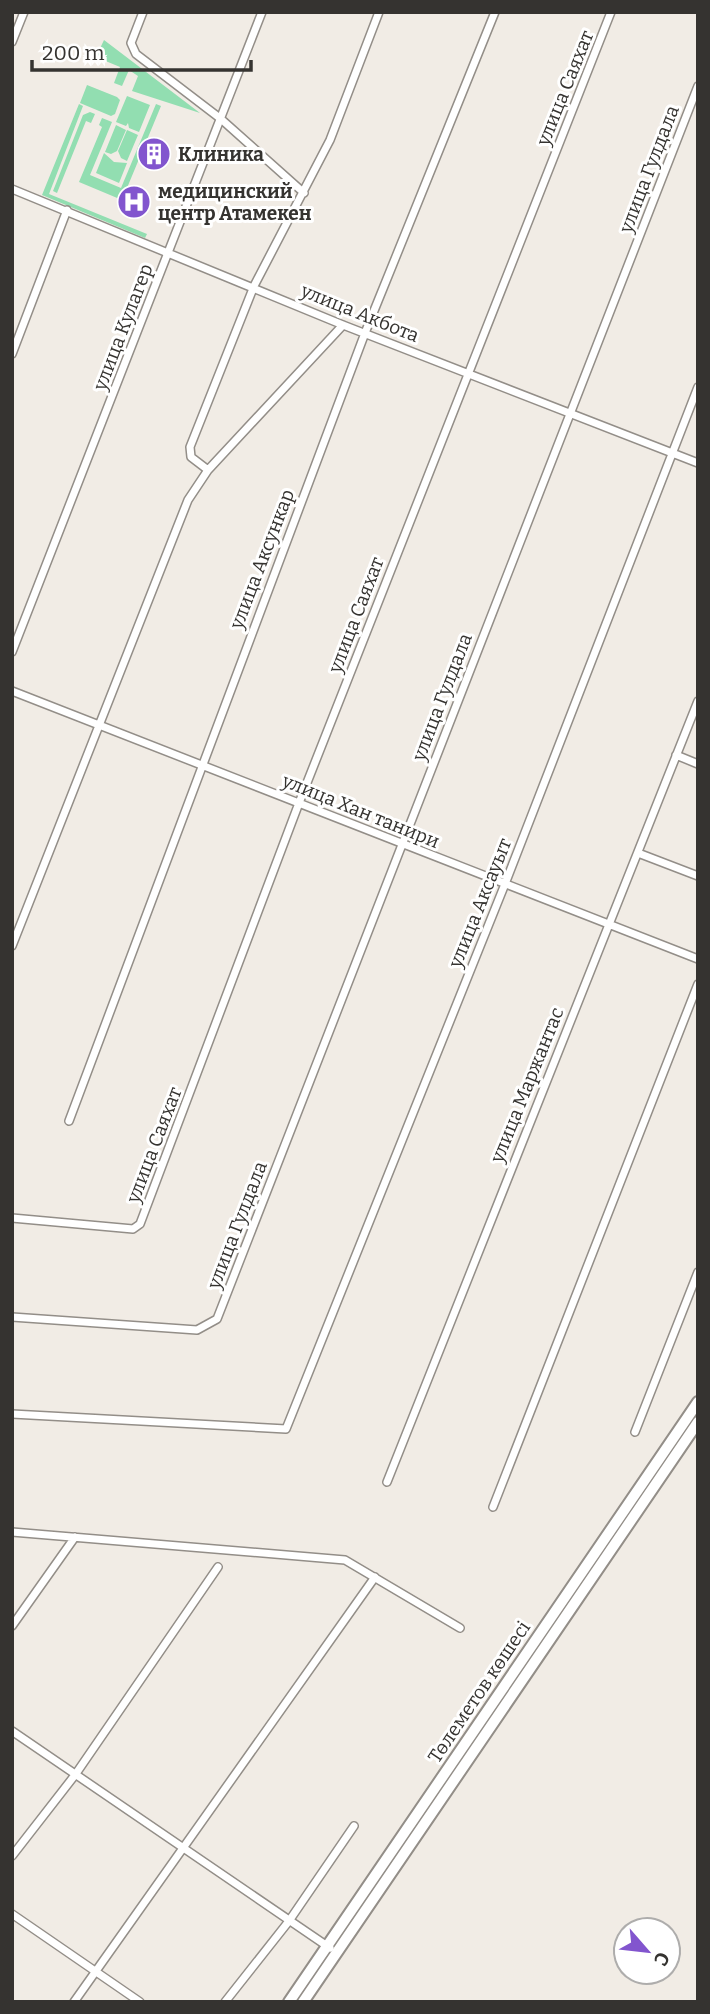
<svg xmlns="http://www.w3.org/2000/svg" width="710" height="2014" font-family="Bitter,serif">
	<rect width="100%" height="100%" fill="#f1ece5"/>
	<!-- green -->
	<path fill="#92deb1" d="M104 40 200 113 132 91 138 76 129 70 122 86 114 83 120 67 96 57Z
		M87 85 117 97 120 100 115 114 111 116 80 103Z
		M127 96 150 105 139 132 129 128 128 123 126 126 116 122Z
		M79 104 83 106 49 194 147 234 145 238 42 195Z
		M156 104 161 106 122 200 79 182 102 127 99 125 102 118 112 122 90 175 121 188Z
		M90 112 95 114 91 123 86 121 57 193 53 191 83 115Z
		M116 125 126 130 117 151 111 154 105 152Z
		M127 130 138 135 127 161 121 158 118 151Z
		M104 153 114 162 127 163 119 183 96 173Z"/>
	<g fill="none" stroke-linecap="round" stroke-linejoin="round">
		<defs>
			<path id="minor" d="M143 12 131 43 136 54 221 119 304 193
				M12 42 24 12
				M12 189 343 325 698 463
				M12 354 67 210
				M208 470 191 457 190 447 254 286 330 140 379 12
				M12 652 262 12
				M12 691 698 959
				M676 755 698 764
				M638 853 698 876
				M12 946 188 500 208 470 343 325
				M69 1121 365 333 495 12
				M12 1218 133 1229 140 1224 299 803 611 12
				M12 1317 197 1330 217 1319 698 86
				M12 1414 286 1429 505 884 698 387
				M635 1432 698 1272
				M387 1482 698 701
				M493 1507 698 984
				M12 1532 345 1560 460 1628
				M12 1626 75 1537
				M12 1731 330 1948
				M12 1856 75 1775 218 1567
				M12 1914 140 2002
				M74 2002 375 1577
				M225 2002 289 1921 354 1826"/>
			<path id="primary" d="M289 2002 698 1402
				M303 2002 698 1422"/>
		</defs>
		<!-- minor casing -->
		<use href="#minor" stroke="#938e88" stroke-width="10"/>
		<!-- primary casing -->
		<use href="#primary" stroke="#938e88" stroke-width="14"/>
		<!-- minor -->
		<use href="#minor" stroke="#fff" stroke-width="7"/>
		<!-- primary -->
		<use href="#primary" stroke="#fff" stroke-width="10"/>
	</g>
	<!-- icons -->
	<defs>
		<symbol id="building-disc" viewBox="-11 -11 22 22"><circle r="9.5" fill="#8255ce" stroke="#fff"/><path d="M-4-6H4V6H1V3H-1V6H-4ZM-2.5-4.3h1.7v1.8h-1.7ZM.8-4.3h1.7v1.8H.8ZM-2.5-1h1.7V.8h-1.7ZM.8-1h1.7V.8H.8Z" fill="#fff"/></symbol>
		<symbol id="hospital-disc" viewBox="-11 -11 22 22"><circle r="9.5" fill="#8255ce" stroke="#fff"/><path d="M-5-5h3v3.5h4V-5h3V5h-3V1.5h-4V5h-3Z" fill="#fff"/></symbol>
	</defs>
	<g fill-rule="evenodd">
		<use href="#building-disc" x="135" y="135" width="38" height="38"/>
		<use href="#hospital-disc" x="115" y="183" width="38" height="38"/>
	</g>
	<g text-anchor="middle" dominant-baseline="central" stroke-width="6" stroke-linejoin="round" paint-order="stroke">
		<!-- street labels -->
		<g font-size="19" fill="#353330" stroke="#fff">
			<text transform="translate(565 88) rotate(-68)">улица Саяхат</text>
			<text transform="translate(649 169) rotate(-69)">улица Гулдала</text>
			<text transform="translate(360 313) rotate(22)">улица Акбота</text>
			<text transform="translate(123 327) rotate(-69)">улица Кулагер</text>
			<text transform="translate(262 559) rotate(-69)">улица Аксункар</text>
			<text transform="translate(356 615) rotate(-69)">улица Саяхат</text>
			<text transform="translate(442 697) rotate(-69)">улица Гулдала</text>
			<text transform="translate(361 811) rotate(22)">улица Хан танири</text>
			<text transform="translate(480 903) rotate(-68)">улица Аксауыт</text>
			<text transform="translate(527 1085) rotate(-68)">улица Маржантас</text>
			<text transform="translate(154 1145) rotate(-69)">улица Саяхат</text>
			<text transform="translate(237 1225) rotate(-69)">улица Гулдала</text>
			<text transform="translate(479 1692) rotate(-56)">Төлеметов көшесі</text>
		</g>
		<!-- poi labels -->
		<g font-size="19" font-weight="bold" fill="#353330" stroke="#fff" text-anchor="start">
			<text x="178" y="154">Клиника</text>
			<text x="158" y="191">медицинский<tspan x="158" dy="22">центр Атамекен</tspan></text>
		</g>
	</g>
	<!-- border -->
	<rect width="710" height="2014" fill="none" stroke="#353330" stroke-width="28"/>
	<!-- north arrow -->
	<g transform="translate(647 1951) rotate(118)"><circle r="33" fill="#ffffff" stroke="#aeadac" stroke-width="2"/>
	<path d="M0-5L12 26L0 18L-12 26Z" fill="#8255ce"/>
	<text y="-10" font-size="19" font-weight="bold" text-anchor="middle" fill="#353330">С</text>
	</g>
	<!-- scale -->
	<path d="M32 60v10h219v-10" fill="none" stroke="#353330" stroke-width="3.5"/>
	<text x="42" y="60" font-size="21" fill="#353330" stroke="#ffffff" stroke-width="5" paint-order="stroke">200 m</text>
</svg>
